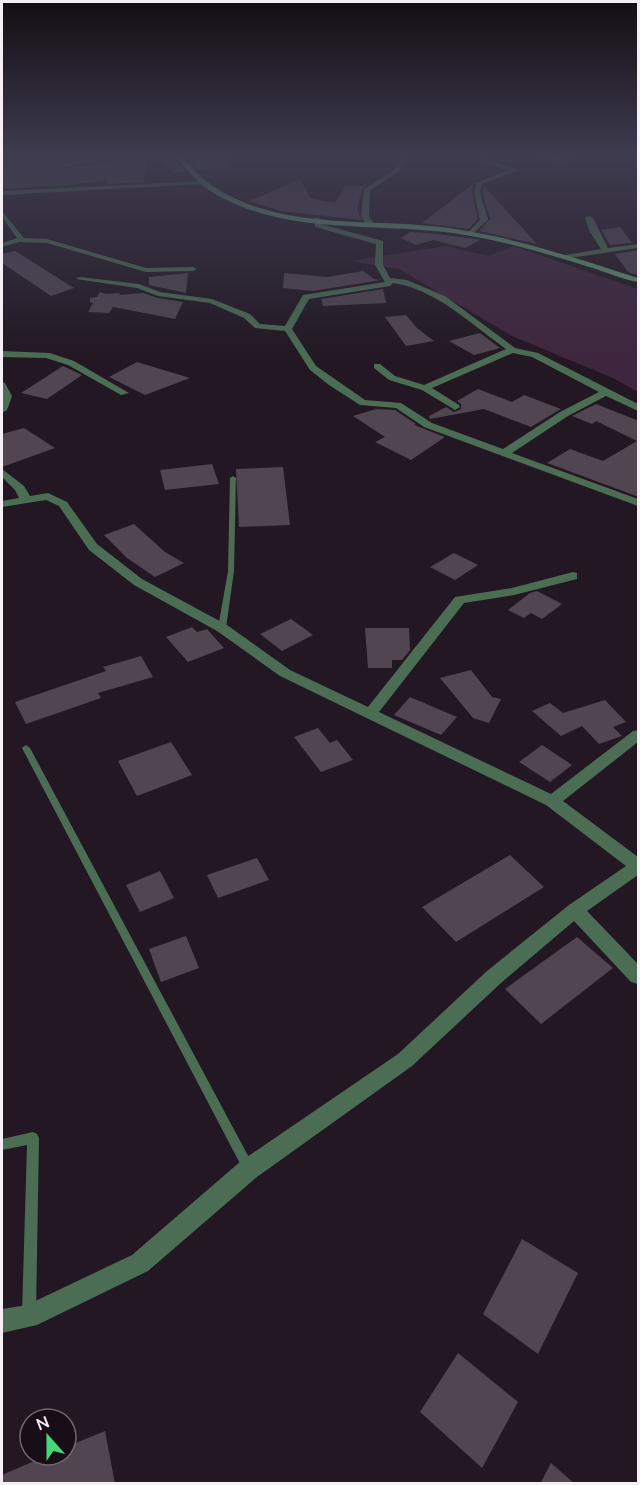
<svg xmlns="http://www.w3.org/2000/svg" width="640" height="1485" font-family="Lato,sans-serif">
	<rect width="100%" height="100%" fill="#221722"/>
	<!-- green -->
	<path fill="#3e263e" d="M445 246 489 256 513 246 638 289V392L615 379 512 336 399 269 350 261Z"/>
	<!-- building -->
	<path fill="#514551" d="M2 154H108L56 164 61 169 147 156 144 182 108 184 106 180 69 185 2 189Z
		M226 154 227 167 198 170 185 156Z
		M173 157 175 160 185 171 174 173 157 158Z
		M301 179 310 198 335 203 345 186H365L362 189 357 208 361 220 281 211 249 201Z
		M473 184 472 192 478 219 468 229 422 223Z
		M484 186 537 244 479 231 490 219 482 192Z
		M620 227 632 243 610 245 601 230Z
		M410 232 438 234 480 240 465 248 433 240 416 245 401 238Z
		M639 250V276L628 272 615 254Z
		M15 251 74 288 51 296 2 263V254Z
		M363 271 374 279 381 280 313 291 283 288 284 273 327 277Z
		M188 273 186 293 149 285V277Z
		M383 289 386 303 323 306 321 299Z
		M100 292 106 294 120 293 119 295 143 293 158 298 183 302 175 319 113 307 109 313 88 312 93 303 90 302V298L97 297Z
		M406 315 417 328 434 341 406 346 385 317Z
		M480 333 500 348 474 355 449 341Z
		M137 362 190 378 145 395 109 377Z
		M63 366 82 375 47 399 21 393Z
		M478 389 512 402 524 395 561 409 531 427 484 409 430 419 429 416 446 407 454 412 461 409V404L457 401Z
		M596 404 639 421V497L547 463 570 449 603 461 637 441 596 421 592 424 572 416Z
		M376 409 395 410 416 424 414 425 445 437 411 460 375 442 385 437 353 416Z
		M24 428 55 448 2 467V434Z
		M212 464 219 484 165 490 160 470Z
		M283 467 290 525 239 527 236 469Z
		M134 524 165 552 184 563 155 577 127 558 104 535Z
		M454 553 478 565 455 580 430 567Z
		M537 591 562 604 542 619 531 613 524 618 508 610 530 593Z
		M291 619 313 635 282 651 260 634Z
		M192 627 197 632 207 629 224 648 188 662 166 637Z
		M365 628H409L410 650 402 660H392V668H368Z
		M141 656 153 677 98 693 101 698 26 724 15 702 106 671 103 667Z
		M471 670 492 697 501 699 489 723 473 718 440 678Z
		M410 697 457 717 441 735 394 715Z
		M605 700 626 722 613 727 622 736 599 744 582 726 561 736 532 711 550 703 563 713Z
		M318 728 330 743 337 740 353 760 321 772 294 737Z
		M171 742 192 775 137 796 118 761Z
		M542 745 572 765 550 782 519 762Z
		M510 855 544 887 456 942 422 907Z
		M257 858 269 880 218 898 207 875Z
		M160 871 174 898 140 912 126 885Z
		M186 936 199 968 161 982 149 949Z
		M577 937 613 968 541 1024 505 989Z
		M522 1239 578 1273 538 1354 483 1314Z
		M458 1353 518 1402 482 1468 420 1412Z
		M105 1431 115 1484H2V1475L48 1455H66V1447Z
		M551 1463 575 1484H540Z"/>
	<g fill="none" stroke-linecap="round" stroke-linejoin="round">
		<!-- lane -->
		<path fill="#4b6d53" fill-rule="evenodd" d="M233 476 236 478 234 571 226 628 222 630 218 628 228 571 230 478Z
			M26 745 30 748 253 1165 255 1169 253 1173 249 1175 245 1173 22 748Z
			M33 1132 37 1134 39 1138 36 1314 34 1319 29 1321 24 1319 22 1314 27 1145 2 1150V1139Z"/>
		<!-- street -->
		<path fill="#4b6d53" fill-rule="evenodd" d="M124 154H143L61 167 58 165Z
			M310 154H339L336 156Z
			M404 154H410L398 172 370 190 369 216 374 224 367 226 361 216 364 189 394 170Z
			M480 154H486L489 161 518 170 482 184 480 192 488 220 470 236 466 234 480 220 474 192 476 183 509 170 485 163Z
			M527 154 560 157 581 154 560 161Z
			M205 181 203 184 2 195V191Z
			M2 211 24 238 47 239 146 268 193 267 197 269 193 271 146 272 47 243 19 242 2 247V243L17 238 2 217Z
			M589 216 593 218 608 248 638 244V248L563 259 566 255 601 249 590 232 585 218Z
			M314 218H320L321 224 383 241V265L390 278 407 280 445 296 515 348 538 353 638 404V411L606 396 568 416 512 453 638 499V506L424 427 396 408 360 405 329 385 310 370 285 331 255 328 244 318 210 303 158 296 137 288 76 279 80 277 139 284 160 292 212 299 250 314 260 324 285 326 303 295 385 282 375 265 376 244 315 227ZM393 283C436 289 472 325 506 349L424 385 395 376 380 364H374V368L389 380 422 390 455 410 460 407 459 405 432 388 513 353 532 357 599 392 560 412 503 449 432 423 401 403 365 400 316 366 292 329 309 299 390 286Z
			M2 351 50 353 74 361 129 393 121 395 68 365 46 358 2 357Z
			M2 382 5 383 12 396 7 410 2 413Z
			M2 469 24 486 30 496 48 493 67 502 97 544 142 579 227 625 290 670 368 707 455 597 512 588 573 572 577 573V579L514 595 464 603 379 712 551 794 633 731 638 730V742L563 801 638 857V875L587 911 638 964V984L631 982 574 921 501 983 412 1066 257 1177 148 1271 37 1325 2 1333V1309L27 1305 132 1255 241 1161 398 1054 487 971 569 905 626 866 546 805 280 676 217 631 134 585 89 550 59 506 46 500 2 507V501L19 498 15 490 2 477Z"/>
		<!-- secondary -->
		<path fill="#649c72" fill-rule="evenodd" d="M173 154H180C191 165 200 178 213 186 281 232 371 217 449 228 513 237 576 258 638 278V282C621 279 604 271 586 266 548 254 510 243 471 236 386 220 285 239 209 190 195 181 184 166 173 154Z"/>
	</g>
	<!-- sky -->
	<linearGradient id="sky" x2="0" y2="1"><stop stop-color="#130d13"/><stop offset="0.43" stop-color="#3e3c4f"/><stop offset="1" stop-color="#3e3c4f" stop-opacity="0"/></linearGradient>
	<rect width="640" height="362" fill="url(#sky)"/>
	<!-- border -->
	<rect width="640" height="1485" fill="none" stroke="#f7eff6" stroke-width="6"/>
	<!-- north arrow -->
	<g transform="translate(48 1437) rotate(339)"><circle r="28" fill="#180e18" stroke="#716871" stroke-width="1.5"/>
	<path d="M0-4.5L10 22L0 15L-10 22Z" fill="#46d77a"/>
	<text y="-9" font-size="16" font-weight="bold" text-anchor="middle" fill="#f7eff6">N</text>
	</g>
</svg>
